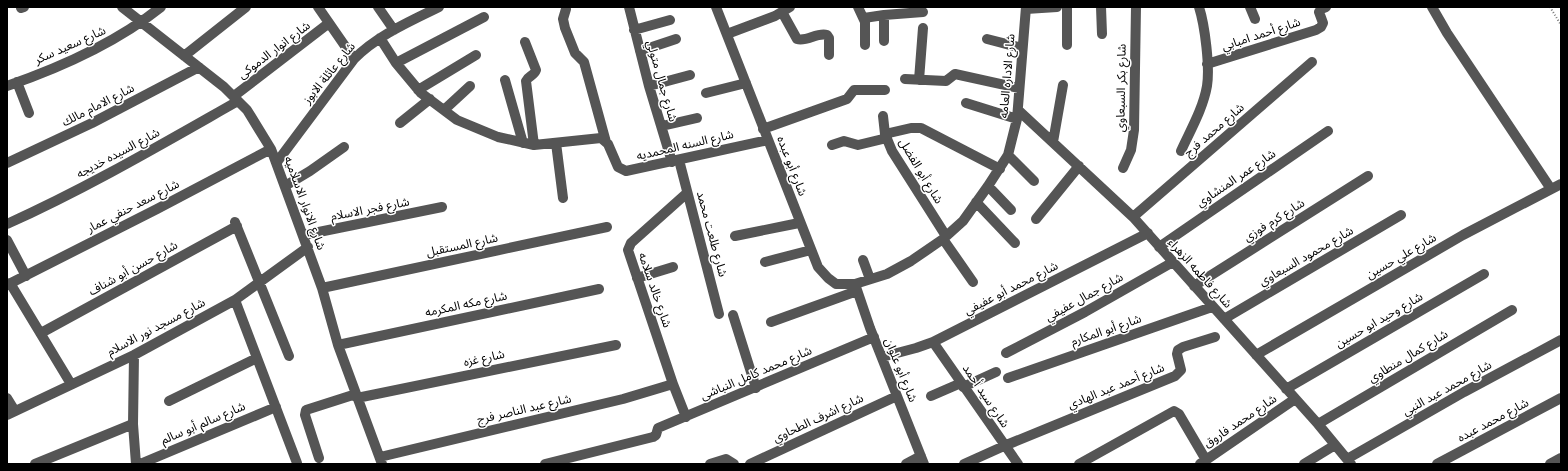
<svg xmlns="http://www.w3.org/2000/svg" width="1568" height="471" font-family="'DM Sans','Noto Sans Arabic',sans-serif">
	<rect width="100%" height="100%" fill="#fff"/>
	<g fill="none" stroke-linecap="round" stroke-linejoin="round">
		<!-- path -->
		<path stroke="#777" stroke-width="2" stroke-dasharray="1 2" stroke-linecap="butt" d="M1550 7 1561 25"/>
		<!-- minor -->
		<path stroke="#555" stroke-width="10" d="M122 7 224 87 247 110 271 149 322 288 338 345 382 464
			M318 7 354 59
			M378 7 394 30
			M629 7 649 86 672 162
			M716 7 818 267 828 278 836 284H855L887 274 911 261 943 239 963 221 988 186 1008 155 1017 119 1026 7
			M858 7 865 22V45
			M1067 7V45
			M1101 7 1102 34
			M1250 7 1255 19
			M1432 7 1447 33 1551 189
			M21 8 24 7
			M566 9 563 19 565 28 575 53 584 62 606 142
			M1026 9 1057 7
			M782 12 797 39C807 42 817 32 827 35L829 38V55
			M864 18 884 15 923 12
			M634 30 670 20
			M727 34 775 16 790 7
			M380 38 396 63 421 93 457 120 498 137 534 145 601 138 608 144 618 167 626 171 768 140
			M987 39 1022 48
			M884 41V15
			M525 42 536 70C534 76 528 76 526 81L534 145
			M640 51 676 39
			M184 56 246 7
			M396 63 484 17
			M1207 64 1316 30 1321 27 1323 23 1319 12 1321 9 1326 7
			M905 79 946 81 955 74 1019 88
			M505 80 523 143
			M919 80 923 28
			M17 82 29 113
			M7 86C62 67 116 43 161 7
			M649 86 690 75
			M418 90 476 55
			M706 93 746 83
			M234 96 329 23
			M966 103 1017 119
			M444 110 470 86
			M1018 110 1133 217 1318 424 1351 464
			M883 116 885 134 892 151 946 236
			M400 123 430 99
			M662 126 697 118
			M763 129 847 99 854 90H885
			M885 134 911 128H921L1000 169
			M1053 142 1063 85
			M556 143 563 198
			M832 145 844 141 858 145 887 138
			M1181 151C1190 131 1203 109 1207 86 1210 67 1205 26 1199 7
			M1008 155 1034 181
			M679 160 719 314
			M277 162 354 59C378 35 409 22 439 7
			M7 163 92 123 199 67
			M1123 168 1131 150 1134 130 1136 7
			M285 186 310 171 344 147
			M988 186 1011 210
			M976 202 1015 243
			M1133 217 1312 62
			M1036 219 1079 166
			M235 222 289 356
			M7 224C87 188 162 144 238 101
			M304 235 442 207
			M735 236 799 223
			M943 239 973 282
			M7 240 26 276
			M1159 247 1328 131
			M863 260 870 279
			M765 262 811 250
			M637 278 673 267
			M10 283 71 384
			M855 284 870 328 924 464
			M7 285 157 209 271 149
			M1194 286 1368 176
			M322 288 607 227
			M235 300 297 463
			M733 315 756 388
			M1224 319 1401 215
			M771 322 857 291
			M41 333 237 226
			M933 342 1018 464
			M338 345 599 289
			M1006 353 1085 312 1173 262
			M134 355 133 424 136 464
			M1256 355 1463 235 1561 184
			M882 357 916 348 933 342 1148 233
			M1008 378 1212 307
			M963 387 996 372
			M1286 389 1484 274
			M931 396 961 383
			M7 398 15 411
			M357 398 616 345
			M169 401 257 358
			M7 415 134 355 235 300 308 247
			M686 417 673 384 628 250 631 243 687 193
			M1318 424 1512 310
			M380 457 623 399 673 384
			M319 458 305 415 306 410 356 394
			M1347 459 1464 392 1561 340
			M35 464 133 424
			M140 464 276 407
			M545 464 653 437 656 435 658 428 874 337
			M710 464 726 459 734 464
			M750 464 897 396
			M906 464 921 456
			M964 464 1004 446 1175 376 1181 370 1177 354 1178 350 1183 347 1215 337
			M1079 464 1174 411 1179 414 1206 460
			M1200 464 1295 399
			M1304 464 1335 445
			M1437 464 1561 398
			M1550 464 1561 458"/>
	</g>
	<g text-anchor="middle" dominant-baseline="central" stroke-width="3" stroke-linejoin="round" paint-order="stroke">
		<!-- street labels -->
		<g font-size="12" fill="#000" stroke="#fff">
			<text transform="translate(1261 34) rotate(-18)">شارع أحمد امبابي</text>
			<text transform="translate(70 45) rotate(-24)">شارع سعيد سكر</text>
			<text transform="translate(274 50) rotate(-37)">شارع انوار الدموكى</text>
			<text transform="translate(329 73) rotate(-51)">شارع عائلة الابوز</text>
			<text transform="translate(1007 76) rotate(-85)">شارع الاداره العامه</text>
			<text transform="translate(662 81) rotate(74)">شارع جمال متولي</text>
			<text transform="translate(1121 88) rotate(-89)">شارع بكر السبعاوي</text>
			<text transform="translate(98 105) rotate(-27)">شارع الامام مالك</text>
			<text transform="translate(1214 130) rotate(-41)">شارع محمد فرج</text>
			<text transform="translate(685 145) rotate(-13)">شارع السنه المحمديه</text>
			<text transform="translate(118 153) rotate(-28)">شارع السيده خديجه</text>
			<text transform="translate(792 166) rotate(69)">شارع أبو عبده</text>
			<text transform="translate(921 171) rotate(59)">شارع أبو الفضل</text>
			<text transform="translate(1236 178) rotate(-34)">شارع عمر المنشاوي</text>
			<text transform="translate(305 203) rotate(70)">شارع الانوار الاسلاميه</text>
			<text transform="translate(133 206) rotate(-27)">شارع سعد حنفي عمار</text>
			<text transform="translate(370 209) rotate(-11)">شارع فجر الاسلام</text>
			<text transform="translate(1274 220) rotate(-32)">شارع كرم فوزي</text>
			<text transform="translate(712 234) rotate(75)">شارع طلعت محمد</text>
			<text transform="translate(462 245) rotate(-12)">شارع المستقبل</text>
			<text transform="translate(1306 256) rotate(-30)">شارع محمود السبعاوي</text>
			<text transform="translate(1401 256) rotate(-30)">شارع علي حسين</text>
			<text transform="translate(133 268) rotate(-29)">شارع حسن أبو شناف</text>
			<text transform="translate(1200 273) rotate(48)">شارع فاطمه الزهراء</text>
			<text transform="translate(1011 288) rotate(-27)">شارع محمد أبو عفيفي</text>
			<text transform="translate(655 290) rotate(71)">شارع خالد سلامه</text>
			<text transform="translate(1084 297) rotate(-29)">شارع جمال عفيفي</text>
			<text transform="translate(466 304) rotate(-12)">شارع مكه المكرمه</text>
			<text transform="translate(1379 320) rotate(-30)">شارع وحيد ابو حسين</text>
			<text transform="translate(156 327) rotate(-28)">شارع مسجد نور الاسلام</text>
			<text transform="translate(1106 330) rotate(-19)">شارع أبو المكارم</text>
			<text transform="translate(1408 356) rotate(-31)">شارع كمال منطاوي</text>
			<text transform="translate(484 358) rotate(-12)">شارع غزه</text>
			<text transform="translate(901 370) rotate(68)">شارع أبو علوان</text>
			<text transform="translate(756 373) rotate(-23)">شارع محمد كامل النباشى</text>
			<text transform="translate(1116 386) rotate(-22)">شارع أحمد عبد الهادي</text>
			<text transform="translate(1447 388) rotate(-29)">شارع محمد عبد النبي</text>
			<text transform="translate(986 396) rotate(56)">شارع سيد أحمد</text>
			<text transform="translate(524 409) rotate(-13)">شارع عبد الناصر فرج</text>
			<text transform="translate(818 418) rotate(-25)">شارع اشرف الطحاوي</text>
			<text transform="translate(1493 420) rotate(-28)">شارع محمد عبده</text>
			<text transform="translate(1240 421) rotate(-34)">شارع محمد فاروق</text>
			<text transform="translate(203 423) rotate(-23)">شارع سالم أبو سالم</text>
		</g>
	</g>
	<!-- border -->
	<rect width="1568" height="471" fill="none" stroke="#000000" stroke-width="16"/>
</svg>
